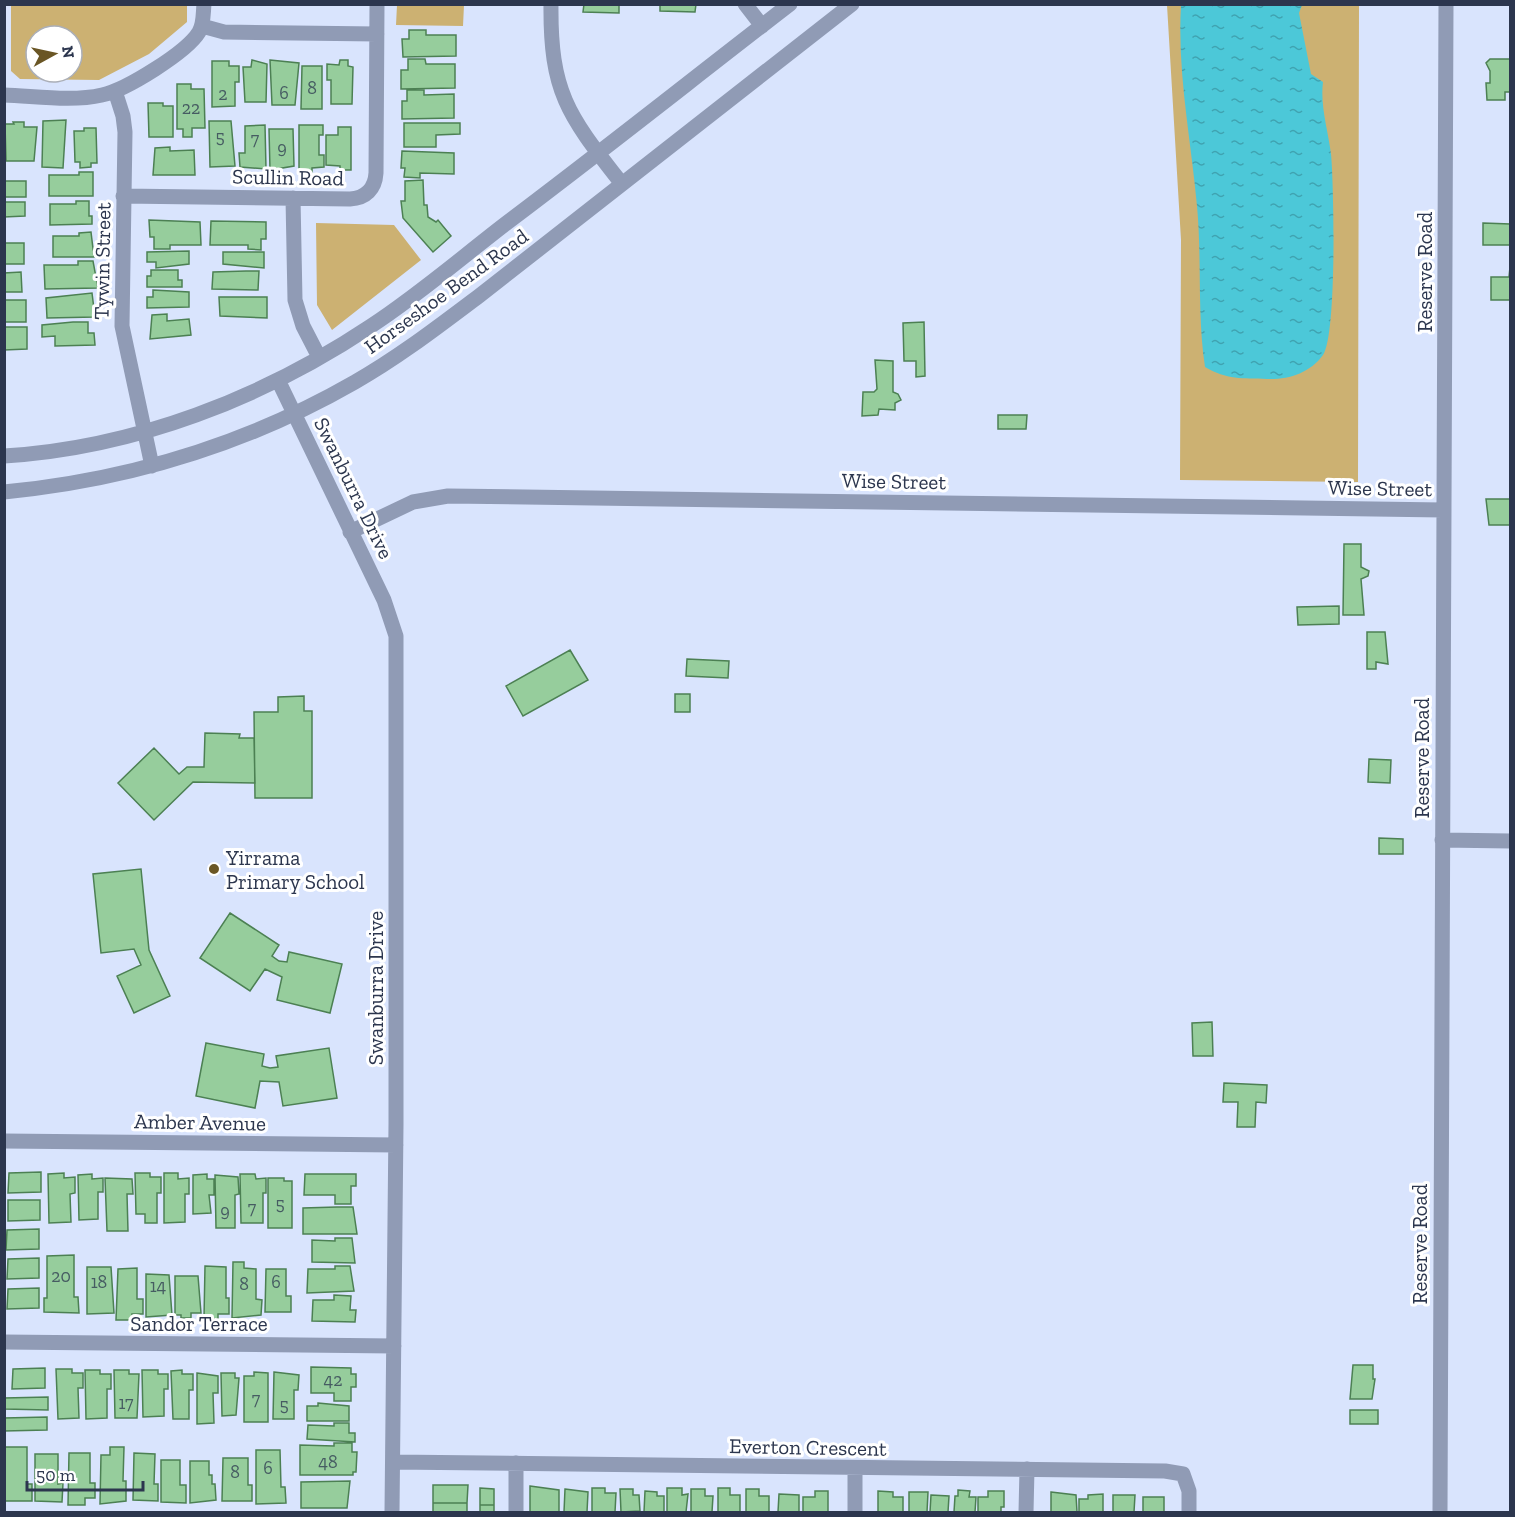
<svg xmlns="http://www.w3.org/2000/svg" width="1515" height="1517" font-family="'Zilla Slab',serif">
	<defs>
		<pattern id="water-ripples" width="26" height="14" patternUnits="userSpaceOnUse" patternTransform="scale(1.5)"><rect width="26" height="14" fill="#4cc8d8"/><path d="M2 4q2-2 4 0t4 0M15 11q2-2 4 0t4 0" fill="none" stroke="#3fa3b1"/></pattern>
	</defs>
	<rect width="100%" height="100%" fill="#d9e4fd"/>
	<!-- park -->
	<path fill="#ccb172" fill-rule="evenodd" d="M11 5H187V22L149 54 99 80 20 79 11 71ZM36 36H72V72H36Z
		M397 5H464L463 26 396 25Z
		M1167 5H1359L1358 482 1180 480 1181 240Z
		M316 223 394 225 421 260 332 330 317 305Z"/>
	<!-- water -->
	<path fill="url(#water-ripples)" d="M1181 5H1302L1299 13 1311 74 1323 82C1320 106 1328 130 1331 154 1334 184 1337 335 1323 355 1310 373 1288 380 1267 379 1242 378 1227 380 1205 367 1197 314 1202 260 1197 206 1191 139 1177 73 1181 5Z"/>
	<!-- building -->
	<path fill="#96cd9c" stroke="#4c8053" stroke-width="1.5" d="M584 4H619V13L583 12Z
		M660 4H696L695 12 660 11Z
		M409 30H426V35H456V56L403 57 402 39H409Z
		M408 59H425L426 64H455V88L401 89V70H408Z
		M1490 59H1510V92H1505V100H1487L1486 83H1490V71L1486 63Z
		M252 60 267 64 266 102H245L243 67H251Z
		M270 60 299 63 295 105H272Z
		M340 60H348V66L353 67 352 104H331V80H327V64L339 65Z
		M212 61H229V66H239V82H235V106L212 107Z
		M302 66H322V109H301Z
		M177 84H191V89H204L205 128H192V137H183V129H177Z
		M407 90H424V95L454 94V118L402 119V101H407Z
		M148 103H163V106H173V137H149Z
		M66 120 63 168 42 167 43 121Z
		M209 121H231L235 166 210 167Z
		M13 122H24V127H37L34 161H6L5 124H14Z
		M404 123H460V134L436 135V147H404Z
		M265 125 266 169 240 167 239 153H245V126Z
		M299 125H323V135H319V155H324V167L312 168V172H299Z
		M338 127H351V170H340V166L326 165V135H338Z
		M84 128H96L97 163H91V167L80 168V162H75L74 131H84Z
		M269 129H293L294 166 270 170Z
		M170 147V151L194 150 195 175H153L155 148Z
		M402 151 454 153V174L420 173V178L404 177 405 168H401Z
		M79 172H93V196H49V175H79Z
		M423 180 424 205H427L428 217 436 222 438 220 451 236 433 252 403 218 401 201H405V181Z
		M4 181H26V197H4Z
		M76 201H89V216H92V224L50 225V204H76Z
		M4 202H25V216L4 217Z
		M149 220 200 222 201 245H170V249H154V237H150Z
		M211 221 266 222V239H261V250L248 249V245H210Z
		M1483 223 1510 224V245H1483Z
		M91 232 94 257H53V236H79V233Z
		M4 243H24V264H4Z
		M189 251V264L156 268V262H147V252Z
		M223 252H264V268L223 264Z
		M78 261H93L98 288 45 289 44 265H78Z
		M1510 267V300H1491V277H1509Z
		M151 270H178V280H182V287H147V276H151Z
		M246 271H259L258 290 212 289 213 272Z
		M21 272 22 292H4V273Z
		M153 290 189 292V307L147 308V297H153Z
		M92 293 95 317 47 318 46 298Z
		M219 297H267V318L220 316Z
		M4 300H26V322H4Z
		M167 314V321L189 319 191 335 150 339 152 315Z
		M73 322H88V333H94L95 345 55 346V336L42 337V325Z
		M924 322 925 376 916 377V361H904L903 323Z
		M4 327H27V349L4 350Z
		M875 360 893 361V392L898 394 901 400 895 403V410L879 409 878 415 862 416 863 392H874L877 389Z
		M998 415H1027L1026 429H998Z
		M1486 499H1510V525H1489Z
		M1344 544H1361V567L1369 571 1368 576 1361 579 1364 615H1343Z
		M1339 606V624L1298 625 1297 607Z
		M1367 632H1385L1388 664 1376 662V669H1367Z
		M570 650 588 680 523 716 506 686Z
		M687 659 729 661 728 678 686 676Z
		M675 694H690V712H675Z
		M304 696V711H312V798H255L254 712H278V697Z
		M205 733 240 734 239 738H254L255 783 193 782 154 820 118 783 154 748 179 774 187 767H204Z
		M1369 759 1391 760 1390 783 1368 782Z
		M1379 838 1403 839V854H1379Z
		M141 869 149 950 170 996 134 1013 117 976 141 965 134 949 101 953 93 874Z
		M230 913 279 945 272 956 279 961 287 962 289 952 342 964 330 1013 277 1000 282 977 265 969 250 991 200 958Z
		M1212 1022 1213 1056H1193L1192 1023Z
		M206 1043 264 1054 262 1066 270 1068 278 1067 276 1056 329 1048 337 1098 283 1106 279 1082 260 1081 255 1108 196 1096Z
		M1224 1083 1267 1085 1266 1103 1256 1102 1255 1127H1237L1238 1102H1223Z
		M41 1172V1192L8 1193 9 1173Z
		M64 1173V1178L75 1177V1193L70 1194 71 1222 49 1223 48 1174Z
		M135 1173H150V1177H161V1193H157V1223H145V1214H136Z
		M164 1173H178V1179L189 1178V1194H185V1222L164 1223Z
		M92 1174V1179L103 1178V1192H98V1219L79 1220 78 1175Z
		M207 1174V1179H214V1195H209L211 1213 193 1214V1175Z
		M240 1174H255L256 1179 266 1178V1193H263V1223H241Z
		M305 1174H356V1186H351V1204H335V1195H304Z
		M215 1175 238 1177 239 1194 235 1195V1228H216Z
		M105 1178 132 1179 133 1194H127L128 1231H107Z
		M268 1178H284V1181H292V1228H268Z
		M8 1200H40V1220L8 1221Z
		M337 1207H353L357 1234H303V1208Z
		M39 1229V1249L6 1250 7 1230Z
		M335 1238H352L355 1263 312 1262V1240L335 1241Z
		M74 1255V1297H78L79 1313 44 1312V1298H47V1256Z
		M39 1258V1278L7 1279 8 1259Z
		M233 1262H244V1268L256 1269V1299L262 1300 261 1315 232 1318Z
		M205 1266 226 1267V1298H229V1314H218V1319L204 1318Z
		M335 1266H350L354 1291 307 1293 308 1269H335Z
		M87 1267H111L114 1313 87 1314Z
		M137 1268V1299H143V1314H132V1320H116L118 1269Z
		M266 1269H286V1296H291V1312H265Z
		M146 1274 169 1275 172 1315 146 1317Z
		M175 1276H198L201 1313H191V1318H181V1315H175Z
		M39 1288V1308L7 1309 8 1289Z
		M334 1295 351 1296 350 1310H356L355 1322 312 1321 313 1300H334Z
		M1353 1365H1373V1379H1375L1372 1399H1350Z
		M311 1367 351 1368V1374H356V1387H351V1401H334V1393H311Z
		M45 1368V1388L12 1389 13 1369Z
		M56 1369H72V1373H83V1388H78L79 1418 58 1419Z
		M85 1370H100V1374H111V1389H107V1418L86 1419Z
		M114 1370H129V1374H139L137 1418H115Z
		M142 1370H158V1374H168V1389H164V1416L143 1417Z
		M182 1370V1374H193V1390H189V1419H173L171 1371Z
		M254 1372 268 1373V1422H244V1376H254Z
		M274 1372 299 1375 298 1390H294V1419H273Z
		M197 1373 218 1376V1393H213L214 1423 197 1424Z
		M221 1373H235V1378H239L236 1415 222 1416Z
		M48 1397V1410L4 1409V1398Z
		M318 1403 349 1406V1421H307V1406H318Z
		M1350 1410H1378V1424H1350Z
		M47 1417V1430L4 1431V1418Z
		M334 1423H349V1433H355V1442L307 1439 308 1425 334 1426Z
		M334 1443H352V1452H357L356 1472H353V1475H300V1445L334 1446Z
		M4 1447H27V1484H32V1501H4Z
		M110 1447H124L123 1481H126V1501L100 1504 101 1455H110Z
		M256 1450H280L281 1487H285L286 1503 256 1504Z
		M69 1453H90V1483H95V1498H85V1505H68Z
		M134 1453 155 1454 154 1484H158V1501L133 1500Z
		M35 1454H58V1484L63 1483 62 1502 35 1501Z
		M223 1458H248V1485H252V1501H222Z
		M161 1460H180V1485H186V1503L161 1502Z
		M190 1461H209V1475H212V1484H215L216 1500 190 1503Z
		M350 1481 347 1508H301V1482Z
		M433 1485H468L467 1503H433Z
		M530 1486 559 1490V1512H530Z
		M480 1488 494 1489V1505H480Z
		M592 1488H605V1493H616L615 1512H592Z
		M667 1488H682V1495L688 1494 686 1512H667Z
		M718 1488H730V1495H740V1512H718Z
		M565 1489 588 1492 587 1512H564Z
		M620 1489H633V1495H639L640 1511 621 1512Z
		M691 1489H705V1496H713L712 1512H691Z
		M746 1489H759V1496H769V1512H746Z
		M958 1490 970 1491 969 1497H976L975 1512H954L955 1496H958Z
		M645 1491 657 1492V1496H664V1512H644Z
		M815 1491H828V1512H803V1497H815Z
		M878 1491 893 1492V1497H903V1512H878Z
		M988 1491H1004V1507H1001V1512H978V1497H988Z
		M909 1492H928L927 1512H909Z
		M1051 1492 1076 1495 1077 1512H1051Z
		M779 1494 799 1495V1512H778Z
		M1103 1494V1512H1079V1499H1088V1495Z
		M931 1495 949 1496 948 1512H930Z
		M1113 1495H1135L1134 1512H1113Z
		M1143 1497H1164V1512H1143Z
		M433 1503H467V1512H433Z
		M480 1505H494V1512H480Z"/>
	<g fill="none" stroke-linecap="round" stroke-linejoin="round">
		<!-- minor -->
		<path stroke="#909bb5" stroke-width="15" d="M551 4C550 94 569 116 622 184
			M745 4 762 26
			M202 26 224 32 377 34
			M115 91 123 116 125 132 122 326 152 466
			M4 95C35 96 72 102 102 95 126 90 187 52 199 32 204 24 203 13 204 4
			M123 196 350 199C366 198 375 189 376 173L377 4
			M293 198 295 300 303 326 319 357
			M278 380 384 600 396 636V1124L392 1512
			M4 456C135 448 263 398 371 326 417 296 460 259 504 225 600 153 694 78 790 4
			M4 492C128 480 247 444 355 382 399 357 439 326 479 296L852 4
			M350 532 413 502 448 496 1443 510
			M1442 840 1510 841
			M4 1141 396 1145
			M4 1342 394 1346
			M393 1462 1165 1471 1183 1474 1189 1491V1512
			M516 1512V1463
			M855 1512V1469
			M1026 1512 1027 1469
			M1440 1512 1446 4"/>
	</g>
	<!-- markers -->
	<circle fill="#6a5625" stroke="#fff" stroke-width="2" cx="214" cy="869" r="6"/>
	<g text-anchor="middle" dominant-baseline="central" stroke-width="6" stroke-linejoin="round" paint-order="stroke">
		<!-- number labels -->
		<g font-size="18" fill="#465c62">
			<text x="312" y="88">8</text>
			<text x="284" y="93">6</text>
			<text x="223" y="94">2</text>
			<text x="191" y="108">22</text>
			<text x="220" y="137">5</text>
			<text x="255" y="139">7</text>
			<text x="282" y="148">9</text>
			<text x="280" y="1204">5</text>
			<text x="252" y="1208">7</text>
			<text x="225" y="1211">9</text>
			<text x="61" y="1276">20</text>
			<text x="99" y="1282">18</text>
			<text x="276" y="1282">6</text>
			<text x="244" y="1284">8</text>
			<text x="158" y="1286">14</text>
			<text x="333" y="1380">42</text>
			<text x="256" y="1399">7</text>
			<text x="126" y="1403">17</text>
			<text x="284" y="1405">5</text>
			<text x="328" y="1462">48</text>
			<text x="268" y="1468">6</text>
			<text x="235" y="1472">8</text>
		</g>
		<!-- street labels -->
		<g font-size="21" fill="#2c364e" stroke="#fff">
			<text transform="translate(288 177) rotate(1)">Scullin Road</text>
			<text transform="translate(102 261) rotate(-89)">Tywin Street</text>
			<text transform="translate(1424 272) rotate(-90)">Reserve Road</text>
			<text transform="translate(446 291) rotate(-36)">Horseshoe Bend Road</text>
			<text transform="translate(894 481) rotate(1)">Wise Street</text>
			<text transform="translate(354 488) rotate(64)">Swanburra Drive</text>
			<text transform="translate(1380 488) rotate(1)">Wise Street</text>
			<text transform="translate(1421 758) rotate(-90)">Reserve Road</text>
			<text transform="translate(375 988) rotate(-90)">Swanburra Drive</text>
			<text transform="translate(200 1122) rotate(1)">Amber Avenue</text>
			<text transform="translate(1419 1244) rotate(-90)">Reserve Road</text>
			<text x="199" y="1323">Sandor Terrace</text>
			<text transform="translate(808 1447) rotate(1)">Everton Crescent</text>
		</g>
		<!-- poi labels -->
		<g font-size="21" fill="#2c364e" stroke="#fff" text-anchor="start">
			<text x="226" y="857">Yirrama<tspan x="226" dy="24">Primary School</tspan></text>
		</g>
	</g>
	<!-- border -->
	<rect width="1515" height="1517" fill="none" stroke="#2c364e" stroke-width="12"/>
	<!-- north arrow -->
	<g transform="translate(54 54) rotate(82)"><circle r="28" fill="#ffffff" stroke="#abafb8" stroke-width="1.5"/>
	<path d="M0-4.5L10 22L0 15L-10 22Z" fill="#6a5625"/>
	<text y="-9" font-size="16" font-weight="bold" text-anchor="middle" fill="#2c364e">N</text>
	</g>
	<!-- scale -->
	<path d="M27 1481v9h116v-9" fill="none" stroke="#2c364e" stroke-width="3"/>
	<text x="36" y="1481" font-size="18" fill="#2c364e" stroke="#ffffff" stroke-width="4.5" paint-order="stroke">50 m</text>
</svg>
